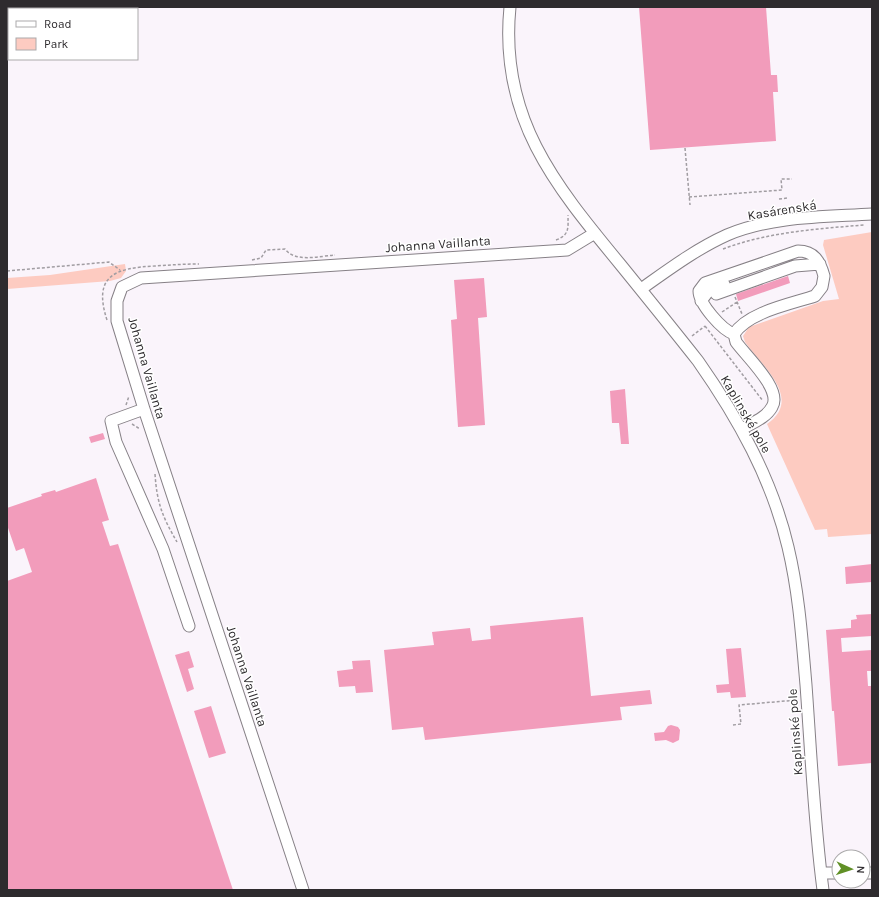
<svg xmlns="http://www.w3.org/2000/svg" width="879" height="897" font-family="Karla,sans-serif">
	<rect width="100%" height="100%" fill="#faf4fb"/>
	<!-- green -->
	<path fill="#fdcbc1" d="M872 232V534L828 537 827 529 815 530 767 424C804 399 761 365 745 342L743 336 749 327 823 301 839 299 823 245 824 240Z
		M125 264 126 271 121 278 110 281 7 289V278L50 275Z"/>
	<!-- building -->
	<path fill="#f29cbb" d="M639 7H766L771 75H777L778 92H773L776 141 650 150Z
		M788 276 790 283 738 301 736 294Z
		M484 278 487 317 478 318 485 425 458 427 451 320 457 319 454 280Z
		M625 389 629 444H621L619 423H612L610 391Z
		M103 433 105 439 91 443 89 437Z
		M96 478 109 520 102 522 110 546 118 544 233 890H7V581L32 572 24 548 16 551 7 525V508L42 496 41 494 55 490 56 492Z
		M872 564V582L846 584 845 567Z
		M872 614V636L841 638 842 652 872 650V671H867L868 686H872V763L838 766 834 711H832L826 630 851 628V620L857 619 856 615Z
		M583 617 591 696 650 690 652 704 620 707 622 720 425 740 423 727 392 730 384 650 434 645 432 632 470 628 472 641 491 639 490 626Z
		M741 648 746 697 731 698 730 692 717 693 716 685 729 684 726 649Z
		M189 651 194 667 188 669 194 689 187 692 175 655Z
		M370 660 373 692 356 693 355 686 339 687 337 671 353 669 352 661Z
		M211 706 226 753 209 758 194 711Z
		M671 725 678 727 680 730 679 740 673 743 666 740 655 741 654 733 664 732 668 726Z"/>
	<g fill="none" stroke-linecap="round" stroke-linejoin="round">
		<defs>
			<path id="minor" d="M510 7C499 117 554 184 620 264 646 296 672 328 698 361 738 418 772 479 788 547 799 593 802 639 806 685 811 753 814 822 823 890
				M641 289C668 270 696 249 727 235 771 216 825 217 872 214
				M716 294 795 266 820 264
				M701 301 710 289 724 284
				M734 334C722 330 699 304 699 291L705 283 798 251C814 251 820 261 824 276L822 287 815 296C791 304 748 312 734 334L736 342C746 356 783 390 772 407 766 418 752 423 742 429
				M144 409 111 421 116 442 163 549 189 626
				M821 873H839
				M863 873H872
				M303 890 144 409 117 321V301L122 287 141 278 567 250 595 233"/>
		</defs>
		<!-- minor casing -->
		<use href="#minor" stroke="#868086" stroke-width="13"/>
		<!-- path -->
		<path stroke="#a19da2" stroke-width="1.5" stroke-dasharray="3 2" stroke-linecap="butt" d="M685 148 690 205
			M689 197 782 190 781 179H792
			M779 199 788 198
			M556 240C570 235 568 227 568 215
			M723 249C768 232 816 229 864 225
			M252 260 261 258 266 250 285 249C295 263 320 256 335 255
			M7 271 109 262 120 270
			M735 297 742 314
			M722 312 737 302
			M107 320C92 274 117 268 155 266 170 265 184 264 199 264
			M705 326 763 401
			M692 336 705 326
			M126 405 129 396
			M132 424 140 429
			M155 474C157 503 162 516 177 542
			M733 725 741 724 739 705 797 700"/>
		<!-- minor -->
		<use href="#minor" stroke="#fff" stroke-width="11"/>
	</g>
	<g text-anchor="middle" dominant-baseline="central" stroke-width="3" stroke-linejoin="round" paint-order="stroke">
		<!-- street labels -->
		<g font-size="13" fill="#2e2b2e" stroke="#fff">
			<text transform="translate(782 210) rotate(-9)">Kasárenská</text>
			<text transform="translate(438 244) rotate(-4)">Johanna Vaillanta</text>
			<text transform="translate(147 368) rotate(74)">Johanna Vaillanta</text>
			<text transform="translate(746 414) rotate(60)">Kaplinské pole</text>
			<text transform="translate(247 676) rotate(72)">Johanna Vaillanta</text>
			<text transform="translate(795 732) rotate(-94)">Kaplinské pole</text>
		</g>
	</g>
	<!-- border -->
	<rect width="879" height="897" fill="none" stroke="#2e2b2e" stroke-width="16"/>
	<!-- legend -->
	<rect x="8" y="8" width="130" height="52" fill="#ffffff" stroke="#abaaab"/>
	<rect x="16" y="21" width="20" height="6" fill="#ffffff" stroke="#abaaab"/>
	<text x="44" y="28" font-size="12" fill="#2e2b2e">Road</text>
	<rect x="16" y="38" width="20" height="12" fill="#fdcbc1" stroke="#abaaab"/>
	<text x="44" y="48" font-size="12" fill="#2e2b2e">Park</text>
	<!-- north arrow -->
	<g transform="translate(851 869) rotate(93)"><circle r="19" fill="#ffffff" stroke="#abaaab"/>
	<path d="M0-3L7 15L0 10L-7 15Z" fill="#609026"/>
	<text y="-6" font-size="11" font-weight="bold" text-anchor="middle" fill="#2e2b2e">N</text>
	</g>
</svg>
